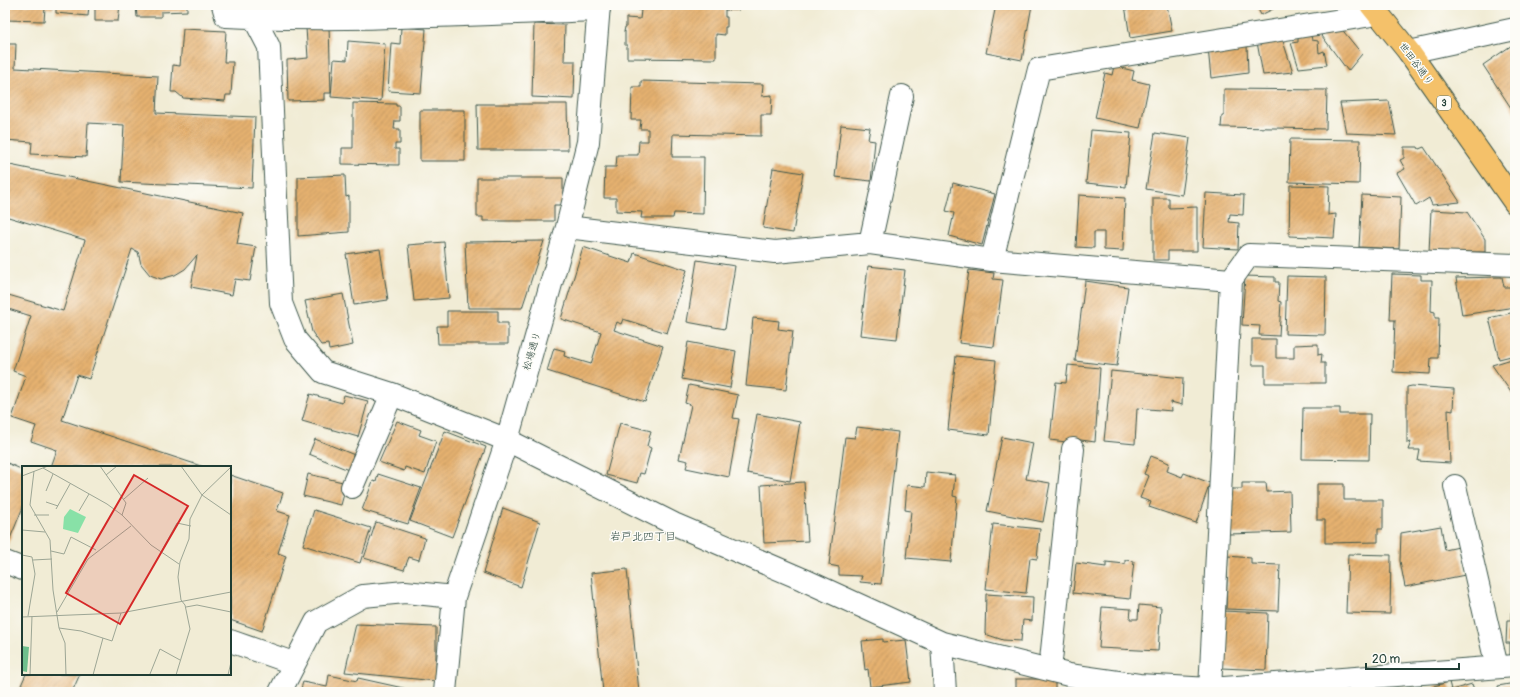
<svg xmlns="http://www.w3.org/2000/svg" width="1520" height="697" font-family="Pangolin,'Klee One',sans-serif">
	<defs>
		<pattern id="building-hatch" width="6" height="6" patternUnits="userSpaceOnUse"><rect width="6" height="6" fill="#e5b170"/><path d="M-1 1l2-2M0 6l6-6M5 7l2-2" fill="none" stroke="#b9915d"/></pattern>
	</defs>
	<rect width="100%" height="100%" fill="#fdfcf7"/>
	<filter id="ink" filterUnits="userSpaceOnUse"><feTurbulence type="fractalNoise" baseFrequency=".025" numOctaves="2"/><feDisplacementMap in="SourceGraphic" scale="8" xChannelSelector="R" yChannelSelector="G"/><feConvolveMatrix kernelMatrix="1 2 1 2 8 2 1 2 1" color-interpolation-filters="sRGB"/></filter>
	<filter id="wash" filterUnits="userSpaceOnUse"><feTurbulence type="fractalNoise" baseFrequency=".012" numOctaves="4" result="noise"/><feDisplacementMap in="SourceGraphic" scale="16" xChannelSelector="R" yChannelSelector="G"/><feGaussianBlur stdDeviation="0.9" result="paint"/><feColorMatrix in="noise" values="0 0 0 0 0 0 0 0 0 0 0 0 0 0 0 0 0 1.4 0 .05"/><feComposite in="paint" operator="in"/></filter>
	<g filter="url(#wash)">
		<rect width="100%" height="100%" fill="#f1ecd5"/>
		<g id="blocks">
			<!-- building -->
			<path fill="url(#building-hatch)" d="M5 5H53V9L45 8 44 21 5 20Z
				M56 5H89L88 16 56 13Z
				M95 5H120L118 21H95Z
				M136 5H187V11L161 12V17H137Z
				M639 5H742L739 10H725V17H727V27H725V35L716 34V59L627 58V45H625V31L624 32 625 27H626V18L640 19 641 10H638Z
				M996 5H1032L1022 60 986 53Z
				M1125 5H1167L1172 31 1130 38Z
				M1256 5H1281L1261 15Z
				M1335 21 1362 54 1348 71 1319 32Z
				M534 24 565 25 564 61H575L574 99 532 97Z
				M329 27 331 93H324V100L288 101 287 60 308 58 306 28Z
				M401 27 426 29 421 93 388 91 391 43 400 44Z
				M183 29 226 31 224 62H233L231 95H226L225 101 183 98 176 92H171L173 65 180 66Z
				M1310 32 1312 40 1318 41 1319 53 1324 51 1327 65 1299 68 1291 43 1298 42V33Z
				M1281 35 1293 72 1263 75 1257 42Z
				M348 41 385 44 381 101 331 97 334 59 347 60Z
				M1515 43V114L1483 65Z
				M5 44H16L15 68 158 76 156 113 255 117 252 188 121 182 124 125 88 123 86 157 31 154 32 142 5 140Z
				M1247 45 1248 73 1211 78 1208 48Z
				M1114 66 1134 71 1132 80 1149 84 1140 128 1095 118 1105 73 1112 75Z
				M641 81 763 84 762 96 772 95 771 115H761V136L673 134 672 157H704L703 214 674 213 673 218H641L642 212 616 211V198H604L605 167H616L617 155H638L639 141H648V129H640L641 120H631L632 87H641Z
				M1224 89 1327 90 1326 129 1221 127 1222 116H1224Z
				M1389 101 1396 135 1346 133 1340 103Z
				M353 103 396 104V106H400V121H395L394 129H400V144H395V149H399V165L342 164V148H353Z
				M477 104H567L568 150H478Z
				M420 110H465V161H420Z
				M841 125 870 128 868 140 875 141 871 181 835 177Z
				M1091 130 1131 133 1126 187 1086 183Z
				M1155 133 1190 138 1182 195 1146 189Z
				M1290 139 1360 140 1359 184 1289 182Z
				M1404 147H1418L1419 149 1424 147 1460 202 1432 205 1429 198 1416 206 1397 173 1405 169 1400 160 1404 158Z
				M5 164 243 213 237 244 256 247 250 281 235 279 232 295 191 287 197 255 185 269 175 275 161 279 150 275 141 264 138 252 132 249 89 379 77 375 62 420 204 467H51L57 450 31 441 36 426 12 418 26 376 13 371 31 316 5 308V294L63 311 85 240 5 216Z
				M773 168 803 173 793 233 763 228Z
				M345 175 346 197 349 196V232L298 236V177Z
				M477 178H563V205H554V221H483V217H477Z
				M953 183 995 194 982 245 949 236 954 213 946 211Z
				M1290 185 1329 186 1328 215 1336 214 1334 238 1289 236Z
				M1206 193 1244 195 1243 215 1230 214 1229 222 1239 223 1238 249 1203 247Z
				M1079 195 1125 198 1123 251 1104 250V232H1094V248L1076 247Z
				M1362 195 1401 197 1399 249 1359 247Z
				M1153 198H1169V208L1197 207V251H1168V260H1153Z
				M1431 210 1467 212 1485 239V252H1429Z
				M544 241 522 308H468L465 242Z
				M444 242 449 298 414 301 408 245Z
				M583 247 631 263 634 253 687 270 667 333 623 319 621 324 617 322 614 330 663 346 645 402 547 371 554 348 565 351 564 356 591 364 601 332 561 319Z
				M380 249 388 300 354 305 346 254Z
				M697 260 735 266 725 329 687 322Z
				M868 266 905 270 897 339 860 335Z
				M969 270 994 273 993 279 1003 280 994 347 959 343Z
				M1392 274 1421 275V280H1432L1431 311 1435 312V318H1439L1438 358H1431L1430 374 1393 372 1395 320H1390Z
				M1245 276 1275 277V282H1279L1278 301 1281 302 1279 336 1259 335 1260 326 1242 325Z
				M1287 276 1326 277 1325 335 1285 334Z
				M1502 277 1504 287H1515V307L1462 315 1456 278Z
				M1085 281 1128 287 1117 366 1075 361Z
				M343 294 353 345 329 350 328 344 321 345 312 332 305 301Z
				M447 311H498V323H508V344H438L437 326H447Z
				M1515 312V355L1499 359 1489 318Z
				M753 318 779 321 778 329 793 331 786 390 746 386Z
				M1252 339H1276V358H1294V345L1318 344V355L1322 354 1321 363H1325V383H1265V365H1252Z
				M688 342 736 351 730 388 682 379Z
				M956 356 996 360 989 435 948 430Z
				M1515 358V398L1492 365Z
				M1068 365 1100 368 1095 442 1074 439V443L1050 440 1056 382 1066 383Z
				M1111 371 1183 378 1182 405 1171 402 1172 411 1137 408 1135 444 1104 441Z
				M689 385 738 395 733 418 739 419 729 477 686 468 688 461 679 459 691 405 685 403Z
				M1412 386 1454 389 1453 411 1448 410 1450 463 1418 461 1420 450H1408L1411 442 1407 443V387Z
				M310 394 342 403 344 395 368 401 358 437 302 421Z
				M1303 408H1340V414H1370L1369 460 1302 459Z
				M757 414 800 422 790 481 747 473Z
				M397 421 421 430 419 435 436 441 425 474 405 467 404 471 379 462Z
				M620 423 651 431 647 446 651 448 644 474 640 473 637 483 606 475Z
				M857 427 898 432 881 584 860 582 862 576 839 575V567L829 565 845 437 855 438Z
				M445 431 486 447 452 537 410 521Z
				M1002 437 1033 443 1026 479 1050 483 1043 522 987 511Z
				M315 439 357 456 351 471 309 454Z
				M1151 456 1169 463 1167 471 1182 477 1184 473 1210 483 1196 523 1149 507 1151 502 1140 498 1149 476 1144 474Z
				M5 462 23 470V507L7 546 5 545Z
				M926 472 955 475 953 496 957 497 951 562 906 558 911 511 905 510 907 485 925 487Z
				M308 474 347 483 341 505 303 496Z
				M378 474 421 488 408 524 362 510 373 481 376 482Z
				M230 475 283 493 277 511 290 515 278 553 286 556 262 631 230 620Z
				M804 482 808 541 764 543 761 485Z
				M1242 483H1266L1267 492 1290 491 1291 532 1229 534 1228 489H1242Z
				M1317 484H1344V500H1383V529H1378V542L1325 543V520H1317Z
				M503 508 540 522 521 587 483 573Z
				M314 510 371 528 360 563 303 545Z
				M376 522 425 538 419 560 409 557 404 570 364 558Z
				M993 524 1040 529 1037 559 1030 558 1026 593 986 589Z
				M1441 526 1445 550 1459 547 1465 575 1405 587 1400 561 1401 533Z
				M1348 554 1391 555 1390 614 1346 613Z
				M1228 556 1251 558V564L1280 565 1278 611 1226 609Z
				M1125 560 1134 561 1130 599 1073 593 1076 563 1106 567V562L1125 564Z
				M627 569 639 692H603L591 573Z
				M986 594 1033 597 1032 621 1023 620 1021 641 1003 640 985 634Z
				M1139 605 1161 607 1158 651 1099 648 1102 607 1131 609 1130 619H1138Z
				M1223 611 1268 613 1266 670 1221 668Z
				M1511 612H1515V657H1510V643H1506L1507 620H1511Z
				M356 624 436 627V681L345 672Z
				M883 639V642L906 640 911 682 870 687 868 669 865 670 862 641Z
				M26 674H80L72 692H18Z
				M329 675 357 681 358 678 412 690V692H300L303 682 327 687Z
				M1016 679H1044L1055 683V692H1016Z
				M1449 682 1451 690 1472 684 1475 692H1436L1434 686Z
				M1515 683V692H1499L1498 686Z
				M1389 685 1391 692H1367Z
				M909 688V692H882V691Z"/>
		</g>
	</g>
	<g filter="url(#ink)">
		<use href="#blocks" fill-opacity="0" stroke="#3e574c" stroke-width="1"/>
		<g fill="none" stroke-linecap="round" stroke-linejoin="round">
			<defs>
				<path id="minor" d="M223 5 226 16C350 22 475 14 599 10
					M254 18 269 47 281 303 295 339 323 372 392 394 507 440 674 524 802 579 942 643 1069 675 1139 685 1210 689 1515 666
					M1409 52 1515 29
					M567 227 775 252 870 243 992 260 1231 280
					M870 243 902 96
					M992 260 1039 69 1378 14
					M1455 486 1497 667
					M352 487 392 394
					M5 562 23 569
					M230 641 293 663
					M942 643 945 692
					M1050 670 1073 449
					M1210 689 1231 280 1249 255 1515 265
					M280 692 316 622 363 596 405 592 454 597
					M445 692 454 597 507 440 567 227 588 142 599 5"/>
				<path id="major" d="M1371 5 1409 52 1515 203"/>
			</defs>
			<!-- minor casing -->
			<use href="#minor" stroke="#3e574c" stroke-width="24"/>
			<!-- major casing -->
			<use href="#major" stroke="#3e574c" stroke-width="24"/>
			<!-- minor -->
			<use href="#minor" stroke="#fff" stroke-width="22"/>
			<!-- major -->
			<use href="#major" stroke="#f4c16a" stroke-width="22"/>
		</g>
	</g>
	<g text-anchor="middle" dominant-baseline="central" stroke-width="3" stroke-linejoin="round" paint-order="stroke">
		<!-- shield labels -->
		<rect fill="#fdfcf7" stroke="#62766e" stroke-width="1" x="1437" y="96" width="14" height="14" rx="3"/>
		<g font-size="9" font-weight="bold" fill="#1f3d34">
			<text x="1444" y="103">3</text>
		</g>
		<!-- street labels -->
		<g font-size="10" fill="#1f3d34" stroke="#fdfcf7">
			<text transform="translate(1416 64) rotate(54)">世田谷通り</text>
			<text transform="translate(532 351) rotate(-74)">松場通り</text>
		</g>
		<!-- neighbourhood labels -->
		<g font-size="11" fill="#1f3d34" stroke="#fdfcf7">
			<text x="643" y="536">岩戸北四丁目</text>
		</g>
	</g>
	<!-- overview -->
	<g transform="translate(22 466)">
		<rect width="209" height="209" fill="#f1ecd5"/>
		<path d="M48 43 64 51 56 67 41 63 42 51Z" fill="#88e1a7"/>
		<path d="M0 180 7 181 5 206 0 205Z" fill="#6ebf8c"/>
		<path fill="none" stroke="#9da695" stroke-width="1" d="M78 0 104 37 100 49M159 0 180 29 209 49M21 2 85 38 100 49 129 79 157 98M12 5 8 39 28 74 31 124 37 162 43 177 44 209M84 9 95 0M0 10 26 0M24 25 31 8M102 33 126 12M24 36 36 40M34 43 48 18M57 45 67 28M12 49H27M0 64 23 66M29 85 42 88 49 71 74 84M139 86 155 57 169 60M0 89 10 91 13 108 6 150M11 94 30 93M164 141 175 139 209 146M35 146 66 93 109 60M0 151 99 147 209 126M37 162 59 165 90 175 99 147M128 208 138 183 158 194M8 209 10 150M71 209 81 172M154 209 168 163 163 139 159 134 156 111 158 96 167 73 168 53 180 29 209 1M206 209 209 196"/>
		<path fill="#d62828" fill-opacity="0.15" stroke="#d62828" stroke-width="2" d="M112 9 166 40 98 158 44 127Z"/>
		<rect width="209" height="209" fill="none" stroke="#1f3d34" stroke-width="2"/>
	</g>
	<!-- margin -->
	<rect width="1520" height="697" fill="none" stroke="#fdfcf7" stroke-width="20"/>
	<!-- scale -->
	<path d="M1366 663v6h93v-6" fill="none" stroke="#1f3d34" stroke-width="2"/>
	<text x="1372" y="663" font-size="12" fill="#1f3d34" stroke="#fdfcf7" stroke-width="3" paint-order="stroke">20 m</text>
</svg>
